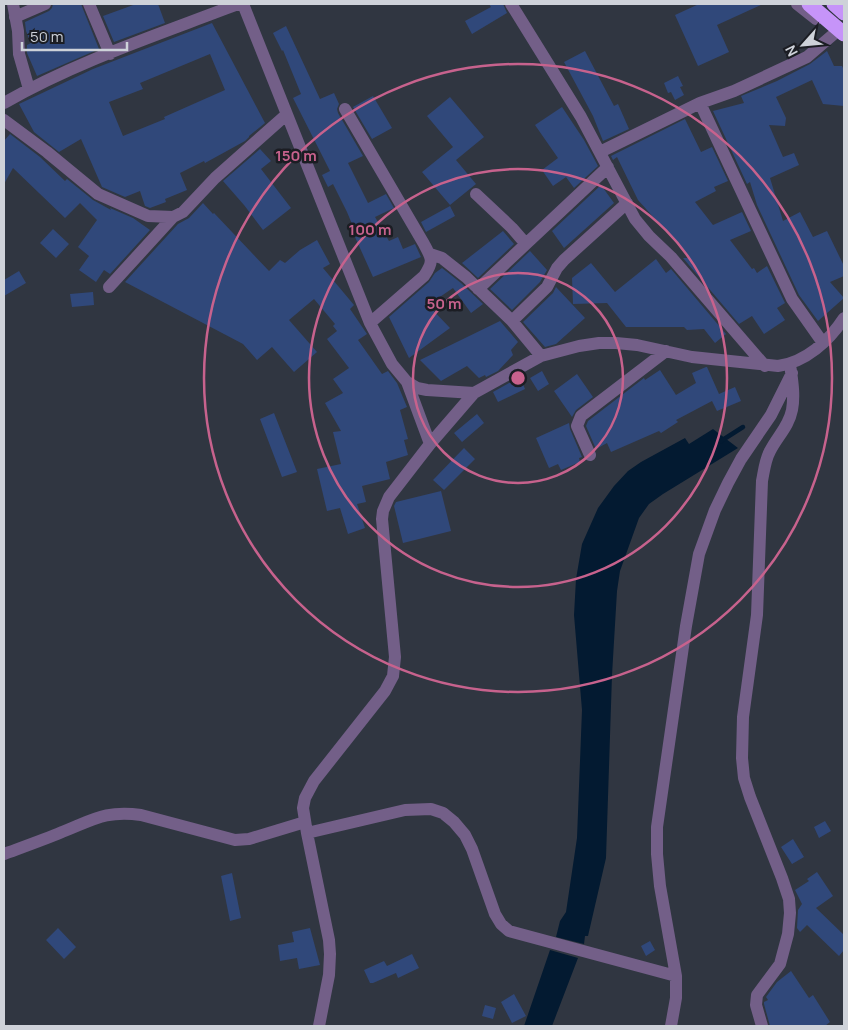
<svg xmlns="http://www.w3.org/2000/svg" width="848" height="1030" font-family="Manrope,sans-serif">
	<rect width="100%" height="100%" fill="#303641"/>
	<!-- water -->
	<path fill="#031a31" d="M713 429 738 448 663 494 649 504 639 518 620 571 617 591 612 675 606 858 588 936H585L584 944 556 937 560 921 566 912 577 838 582 710 574 615 576 579 582 544 598 508 614 486 628 471 641 462 685 438 689 444Z
		M550 950 578 958 552 1026H524Z"/>
	<g fill="none" stroke-linecap="round" stroke-linejoin="round">
		<!-- stream -->
		<path stroke="#031a31" stroke-width="4.5" d="M721 441 743 427"/>
	</g>
	<!-- building -->
	<path fill="#30487a" fill-rule="evenodd" d="M53 4H81L99 49 37 76 27 53V45L31 43 26 31 25 22 49 11 52 8Z
		M136 4H158L165 23 114 42 103 16Z
		M489 4H503L507 13 472 34 465 21 491 7Z
		M699 4H763L717 25 729 52 698 66 675 15Z
		M212 23 265 123 249 136V137L245 141 205 163 204 161 180 173 187 190 165 199 166 202 150 208 145 206 140 191 125 197 102 187 81 139 59 152 34 132 19 104 93 69ZM210 54 225 90 164 117 165 119 123 136 109 102 143 89 140 83Z
		M286 26 320 99 334 93 339 104 337 109 338 113 363 156 348 163 368 203 386 194 394 208 375 217 389 241 398 237 403 249 415 244 421 257 373 277 355 237 357 236 347 212 333 184 328 187 322 175 330 171 293 98 301 94 283 50 282 51 273 33Z
		M585 51 614 106 618 104 629 129 603 141 593 116 564 62Z
		M827 51 834 66H842L844 70V106L823 104 812 80 776 97 786 118 785 126 769 125 783 157 794 153 799 165 770 178 783 221 800 212 813 237 827 231 844 266V276L830 282 844 298 818 321 799 295 757 205 750 182 747 184 713 111 744 103 741 96 777 81 810 64Z
		M678 76 683 86 680 87 684 95 675 100 671 92 668 93 664 83Z
		M373 96 392 128 372 139 353 107Z
		M450 97 484 137 456 160 476 184 450 205 422 172 453 147 427 116Z
		M562 107 584 140 598 166 574 188 566 177 553 186 542 170 558 158 535 125Z
		M685 119 701 152 712 147 728 181 714 187 716 191 695 202 713 225 742 212 751 231 730 240 752 269 754 268 757 273 767 266 785 303 777 308 785 320 764 334 752 316 739 324 683 258H690L638 200 617 157 613 160 611 156Z
		M10 134 40 157 65 181 67 179 93 200 111 210 110 208 133 218 150 230 110 274 104 270 96 282 79 270 89 256 78 247 97 220 80 203 65 218 13 168 4 184V141Z
		M260 149 271 161 261 169 291 208 263 230 244 205 223 181Z
		M601 185 614 203 564 248 552 231Z
		M203 203 213 214 214 213 269 271 280 260 285 263 300 250 317 240 330 264 323 268 354 305 350 309 367 334 358 340 382 374 388 371 397 383 407 407 400 410 408 439 404 440 408 455 386 462 390 479 362 486 366 502 357 504 365 528 348 534 340 508 327 511 317 469 341 464 333 432 341 431 325 403 343 393 333 379 349 368 327 339 337 331 333 326 335 324 314 299 289 320 317 352 294 372 272 347 257 360 243 344 125 282 178 224 189 218Z
		M450 206 455 216 426 232 421 222Z
		M53 229 69 244 56 258 40 243Z
		M503 231 514 244 478 278 462 263Z
		M530 251 547 270 540 282 512 310 490 289Z
		M656 259 666 273 671 269 726 334 715 343 704 329 687 330 684 327H626L607 303 573 304 572 278 591 263 615 292Z
		M442 268 461 283 483 304 471 313 453 288 428 305 450 328 409 358 389 317 429 282 435 273Z
		M19 271 26 283 4 296V280Z
		M556 287 585 318 556 344 545 347 523 322 553 293Z
		M93 292 94 305 72 307 70 294Z
		M500 321 518 342 511 350 513 355 498 371 486 377 485 375 479 378 467 366 441 381 420 360Z
		M706 367H707L719 394 735 387 741 401 717 411 712 401 676 420 678 422 661 433 659 431 611 452 607 443 596 449 586 426 588 421 644 378 645 380 660 370 676 395 696 383 692 373Z
		M542 371 549 384 538 391 530 378Z
		M577 374 593 397 576 410 572 417 554 391Z
		M520 377 525 389 498 402 493 392Z
		M274 413 297 472 282 477 260 419Z
		M477 414 484 423 462 442 454 433Z
		M569 423 570 429 582 457 579 458 580 462 561 470 558 464 549 468 536 438Z
		M464 448 475 459 444 490 433 480Z
		M441 491 451 531 403 543 394 506 396 502Z
		M825 821 831 831 819 838 814 827Z
		M793 839 804 857 792 864 781 847Z
		M817 872 833 896 816 908 844 935V950L839 956 807 925 800 932 797 928 798 910 802 904 795 890 809 881 807 879Z
		M232 873 241 918 230 921 221 876Z
		M58 928 76 947 64 959 46 940Z
		M310 928 320 965 299 969 297 958 280 961 278 945 294 942 292 932Z
		M650 941 655 950 646 956 641 946Z
		M412 954 419 968 398 978 396 973 373 983H370L364 970 384 961 387 966Z
		M791 971 809 998 813 995 830 1022 825 1026H770L764 1004V1002L768 1000 766 997 777 982Z
		M514 994 526 1016 512 1023 501 1002Z
		M485 1005 496 1008 493 1019 482 1016Z"/>
	<g fill="none" stroke-linecap="round" stroke-linejoin="round">
		<!-- minor -->
		<path stroke="#735f88" stroke-width="12" d="M13 4 18 31 19 54 29 89
			M89 4 110 54
			M243 4 370 323 392 364 407 382 417 388 427 390 474 393 541 356 579 346 599 343H616L637 345 692 357 778 366C806 362 829 341 844 318
			M511 4 581 117 635 219 649 236 671 257 765 366
			M797 4 816 19
			M15 17 45 4
			M4 103C77 61 160 34 238 4
			M700 103 792 299 823 343
			M345 109 424 244C432 259 434 261 424 276L370 323
			M4 120 47 152 98 194 148 216 173 217 183 212 215 178 286 115
			M600 152 700 103 734 91 807 57 835 33
			M476 194 512 228 525 243
			M430 254 442 258 466 277 512 321 541 356
			M109 287 173 217
			M478 289 608 167
			M512 321 547 287 557 268 564 260 627 203
			M407 382 430 444
			M590 455 577 426 581 416 666 351
			M307 833 405 810 431 809 443 813 454 822 465 835 472 849 495 914 501 924 509 931 676 976
			M4 854C23 847 43 840 62 832 93 820 106 810 141 815L235 840 249 839 305 822
			M319 1026 329 975 330 954 329 940 307 833 303 808 305 798 314 781 385 691 393 676 395 657 382 519 383 511 389 497 430 444 474 393
			M671 1026 676 998V976L660 886 657 854V827L686 626 699 554 715 510 728 483 741 459 771 415 792 373
			M762 1026 756 1005 757 995 780 964 788 934 790 913 789 899 782 878 750 797 744 778 742 758 743 717 757 615 762 481C764 471 765 460 770 451 777 437 789 426 792 410 795 395 792 379 790 364"/>
		<!-- highway -->
		<path stroke="#c694f9" stroke-width="15" d="M809 4 844 34
			M834 4 844 13"/>
	</g>
	<!-- distance rings -->
	<g fill="none" stroke="#c7628d" stroke-width="2.5">
		<circle cx="518" cy="378" r="105"/>
		<circle cx="518" cy="378" r="209"/>
		<circle cx="518" cy="378" r="314"/>
	</g>
	<circle cx="518" cy="378" r="8" fill="#c7628d" stroke="#1b1d23" stroke-width="2.5"/>
	<g font-size="15" text-anchor="middle" font-weight="bold" fill="#c7628d" stroke="#1b1d23" stroke-width="5" stroke-linejoin="round" paint-order="stroke">
		<text x="296" y="161">150 m</text>
		<text x="370" y="235">100 m</text>
		<text x="444" y="309">50 m</text>
	</g>
	<!-- border -->
	<rect width="848" height="1030" fill="none" stroke="#ced2d9" stroke-width="10"/>
	<!-- north arrow -->
	<g transform="translate(803 45) rotate(243)" stroke="#1b1d23" stroke-width="4" paint-order="stroke">
	<path d="M0-4L9 19L0 12L-9 19Z" fill="#ced2d9"/>
	<text y="-8" font-size="14" font-weight="bold" text-anchor="middle" fill="#ced2d9">N</text>
	</g>
	<!-- scale -->
	<path d="M22 42v8h105v-8" fill="none" stroke="#ced2d9" stroke-width="2.5"/>
	<text x="30" y="42" font-size="15" fill="#ced2d9" stroke="#1b1d23" stroke-width="4" paint-order="stroke">50 m</text>
</svg>
